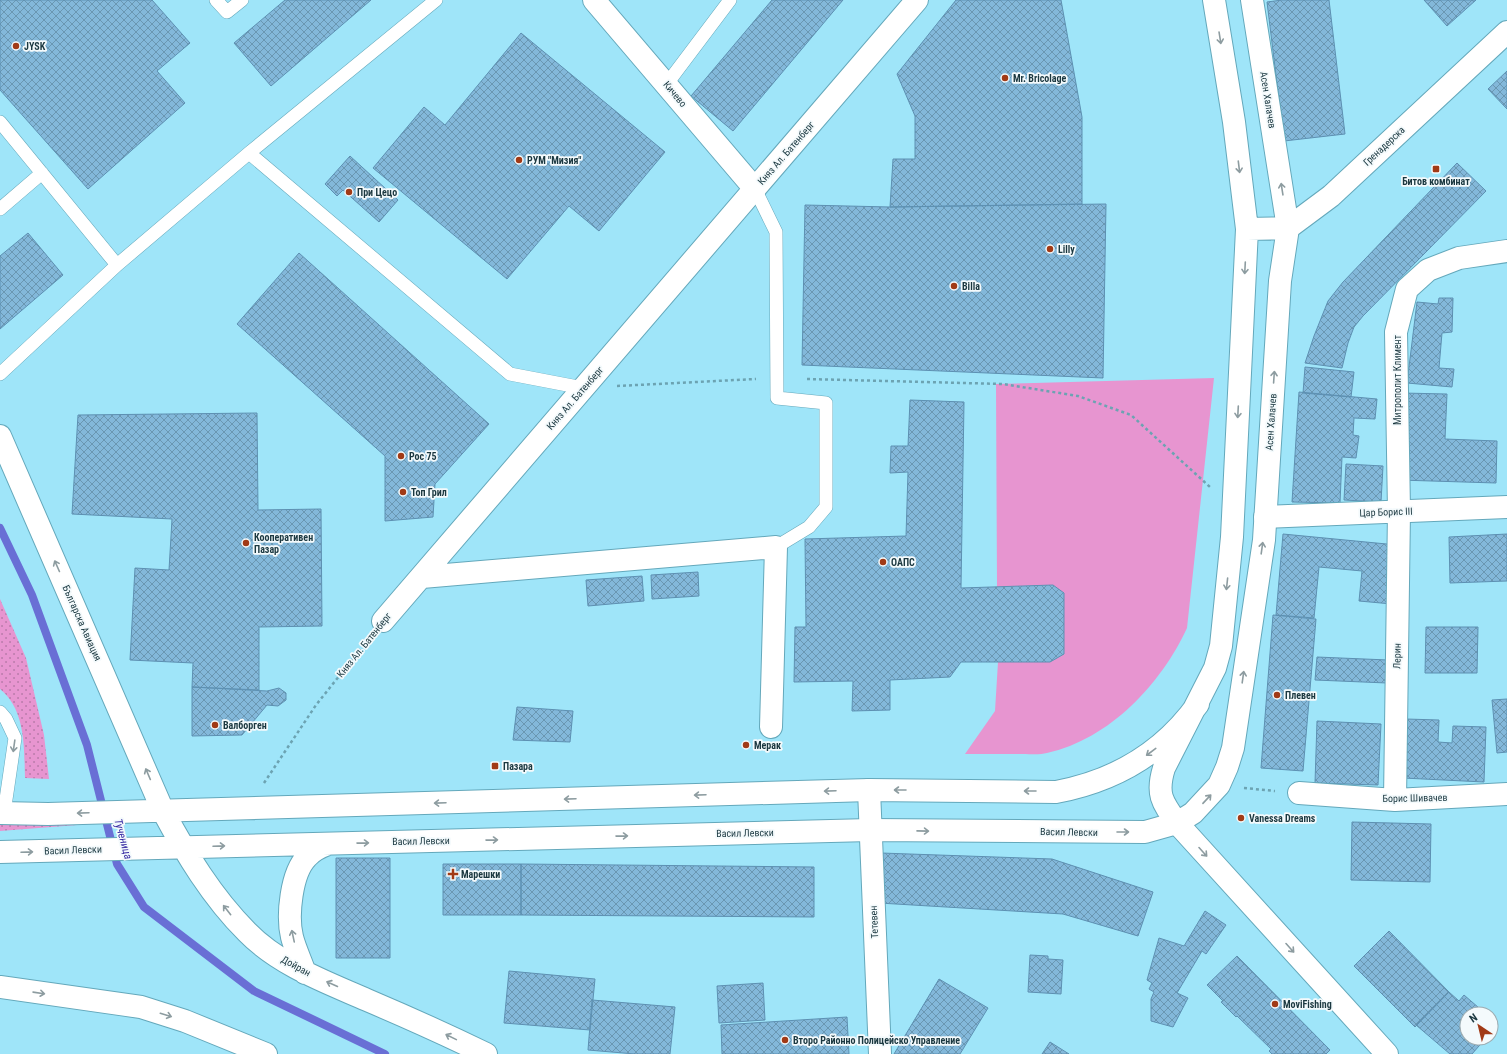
<svg xmlns="http://www.w3.org/2000/svg" width="1507" height="1054" font-family="'Roboto Condensed',sans-serif">
	<defs>
		<pattern id="grass-dots" width="8" height="8" patternUnits="userSpaceOnUse"><rect width="8" height="8" fill="#e795d0"/><path d="M2 2h.1M6 6h.1" fill="none" stroke="#ba7baa" stroke-width="1.8" stroke-linecap="round"/></pattern>
		<pattern id="building-cross-hatch" width="8" height="8" patternUnits="userSpaceOnUse"><rect width="8" height="8" fill="#83b8da"/><path d="M0 0l8 8M0 8l8-8" fill="none" stroke="#6a97b2"/></pattern>
	</defs>
	<rect width="100%" height="100%" fill="#9fe5f9"/>
	<!-- grass -->
	<path fill="url(#grass-dots)" d="M0 599 26 658 44 735 49 779 25 778C24 748 26 710 0 689Z
		M90 821V824L0 831V825Z"/>
	<!-- green -->
	<path fill="#e795d0" d="M1214 378 1187 628C1161 684 1110 739 1047 753 1040 755 1030 754 1023 754 1004 754 984 754 965 754L995 711 998 662H1050L1064 654V593L1052 585 997 587 996 384Z"/>
	<g fill="none" stroke-linecap="round" stroke-linejoin="round">
		<!-- stream -->
		<path stroke="#696fd5" stroke-width="8" d="M0 528 32 595 87 745 117 864 144 907 254 991 385 1054"/>
	</g>
	<!-- building -->
	<path fill="url(#building-cross-hatch)" stroke="#5d90b2" d="M0 0H152L190 43 157 71 185 103 88 189 0 90Z
		M285 0H371L271 86 234 43Z
		M772 0H843L733 131 691 96Z
		M956 0H1061L1082 117V204L890 207 893 159H915V116L897 74Z
		M1282 0H1329L1345 134 1284 141 1267 2Z
		M1424 0H1476L1447 26Z
		M521 33 665 152 599 231 569 206 507 279 373 168 424 107 445 125Z
		M1507 71V109L1488 89Z
		M350 156 398 200 379 222 343 190 337 196 325 184Z
		M1457 163 1486 191 1363 316 1354 327 1348 343 1342 368 1305 363 1314 336 1328 301 1343 282Z
		M1106 204 1103 378 802 365 805 205 890 207Z
		M28 233 63 275 0 329V256Z
		M299 253 489 424 435 484 433 517 385 521V456L237 324Z
		M1439 298H1453L1452 332 1442 333 1439 368 1454 369 1452 387 1407 383 1417 302 1438 304Z
		M1305 367 1354 372 1351 397 1303 393Z
		M1299 392 1377 399 1375 419 1354 418 1353 435 1359 436 1356 458 1342 457 1340 503 1292 502Z
		M1402 393 1447 394 1445 439 1497 441 1496 483 1399 480Z
		M910 400 964 402 961 588 1053 585 1064 593V654L1050 662H961L950 677 890 680V710L852 711 853 681 794 682 795 627H806L805 539 906 536 908 472 890 473 891 446H908Z
		M257 413 258 510 321 509 322 626 259 627V690L192 687 193 663 130 660 135 568 169 570 172 519 72 514 78 415Z
		M1346 464 1383 466 1381 502 1344 500Z
		M1283 534 1397 545 1392 604 1359 601 1362 571 1319 567 1314 618 1276 615Z
		M1507 534V581L1450 583 1449 537Z
		M698 572 699 596 652 599 651 575Z
		M642 576 644 601 588 606 586 580Z
		M1273 615 1316 619 1303 771 1261 768Z
		M1426 627H1478L1477 673H1425Z
		M1317 657 1388 660 1387 683 1315 680Z
		M192 687 267 691 279 688 286 693V700L278 706 267 705 242 735 192 736Z
		M1507 699V752L1497 753 1492 700Z
		M517 707 573 711 570 742 513 740Z
		M1406 719 1439 720 1438 742 1452 743 1453 726 1486 727 1484 782 1403 778Z
		M1317 721 1381 724 1378 785 1315 783Z
		M1352 822 1431 824 1430 882 1351 880Z
		M881 853 1052 859 1153 892 1138 936 1063 914 879 903Z
		M336 858H390V958H336Z
		M443 864H521V915H443Z
		M521 864 814 867V917L521 915Z
		M1205 911 1226 925 1206 954 1202 951 1177 993 1188 998 1173 1027 1151 1021V999L1154 992 1149 989 1152 983 1147 980 1159 938 1184 946Z
		M1389 931 1449 992 1415 1027 1354 966Z
		M1030 955 1048 956V959L1063 960 1061 994 1028 992Z
		M1237 956 1330 1050 1326 1054H1272L1269 1051 1271 1049 1237 1016 1236 1017 1221 1002 1223 1001 1207 985Z
		M509 971 595 979 590 1030 504 1023Z
		M939 979 988 1008 960 1054H894Z
		M763 983 765 1020 719 1023 717 986Z
		M1449 992 1459 1001 1464 995 1486 1014H1467V1038H1486L1472 1054H1450L1416 1025Z
		M592 1000 675 1007 670 1054H635L588 1050Z
		M847 1017 849 1054H722L721 1025Z
		M1491 1018 1498 1024 1491 1032Z
		M1050 1042 1069 1054H1042Z"/>
	<g fill="none" stroke-linecap="round" stroke-linejoin="round">
		<defs>
			<path id="lane" d="M216 0 227 12 242 0
				M666 85 730 0
				M0 122 117 265
				M249 153 510 374 583 388
				M755 189 776 232 777 398 826 403V507L809 527 776 547
				M0 209 42 173
				M0 374 117 265 249 153 436 0
				M0 712 6 719 15 738 4 813"/>
			<path id="street" d="M594 0 755 189
				M1265 517 1507 507
				M422 577 776 547 771 727
				M383 621 917 0
				M869 790 880 1054
				M1299 793 1395 800 1507 794
				M1395 800 1399 511 1396 332 1407 289 1428 270 1459 258 1507 251
				M1177 823 1387 1054"/>
			<path id="secondary" d="M1247 229 1288 228 1331 196 1507 32
				M0 436 163 811C186 854 212 897 247 932 279 965 326 982 367 1000 407 1017 447 1035 486 1054
				M0 813 48 814 869 790 1056 792C1115 781 1163 753 1198 704
				M1177 823C1162 802 1156 794 1164 768L1215 668 1221 646 1232 537 1247 229 1234 122 1214 0
				M0 852 870 830 1145 832 1177 823 1193 813 1219 785 1227 767 1233 748 1264 540 1280 281 1288 228 1252 0
				M305 973C301 961 295 949 292 937 287 916 291 873 307 857 313 850 320 847 328 844
				M0 987 141 1007 185 1021 266 1054"/>
		</defs>
		<!-- lane casing -->
		<use href="#lane" stroke="#64a8bb" stroke-width="14"/>
		<!-- street casing -->
		<use href="#street" stroke="#64a8bb" stroke-width="24"/>
		<!-- secondary casing -->
		<use href="#secondary" stroke="#64a8bb" stroke-width="24"/>
		<!-- path -->
		<path stroke="#6ca3b2" stroke-width="2.5" stroke-dasharray="3 3" stroke-linecap="butt" d="M807 379 1003 384 1078 396 1131 415 1210 487
			M617 386 756 379
			M264 783 316 705 368 640
			M1244 788 1275 791"/>
		<!-- lane -->
		<use href="#lane" stroke="#fff" stroke-width="13"/>
		<!-- street -->
		<use href="#street" stroke="#fff" stroke-width="22"/>
		<!-- secondary -->
		<use href="#secondary" stroke="#fff" stroke-width="22"/>
	</g>
	<!-- one-way arrows -->
	<defs><path id="oneway-shaft" d="M-6 0H5M1.5-3L5.5 0L1.5 3" fill="none" stroke-width="1.6" stroke-linecap="round" stroke-linejoin="round"/></defs>
	<g stroke="#8d9ca0">
		<use href="#oneway-shaft" transform="translate(1220 38) rotate(81)"/>
		<use href="#oneway-shaft" transform="translate(1239 167) rotate(83)"/>
		<use href="#oneway-shaft" transform="translate(1282 189) rotate(-99)"/>
		<use href="#oneway-shaft" transform="translate(1245 268) rotate(93)"/>
		<use href="#oneway-shaft" transform="translate(1274 377) rotate(-86)"/>
		<use href="#oneway-shaft" transform="translate(1238 412) rotate(93)"/>
		<use href="#oneway-shaft" transform="translate(1262 548) rotate(-82)"/>
		<use href="#oneway-shaft" transform="translate(57 566) rotate(-114)"/>
		<use href="#oneway-shaft" transform="translate(1227 584) rotate(96)"/>
		<use href="#oneway-shaft" transform="translate(1243 677) rotate(-82)"/>
		<use href="#oneway-shaft" transform="translate(14 746) rotate(98)"/>
		<use href="#oneway-shaft" transform="translate(1151 752) rotate(143)"/>
		<use href="#oneway-shaft" transform="translate(148 774) rotate(-113)"/>
		<use href="#oneway-shaft" transform="translate(900 790) rotate(-180)"/>
		<use href="#oneway-shaft" transform="translate(830 791) rotate(178)"/>
		<use href="#oneway-shaft" transform="translate(1030 791) rotate(-180)"/>
		<use href="#oneway-shaft" transform="translate(700 795) rotate(178)"/>
		<use href="#oneway-shaft" transform="translate(570 799) rotate(178)"/>
		<use href="#oneway-shaft" transform="translate(1207 799) rotate(-47)"/>
		<use href="#oneway-shaft" transform="translate(440 803) rotate(178)"/>
		<use href="#oneway-shaft" transform="translate(83 813) rotate(178)"/>
		<use href="#oneway-shaft" transform="translate(923 831) rotate(1)"/>
		<use href="#oneway-shaft" transform="translate(1123 832)"/>
		<use href="#oneway-shaft" transform="translate(622 836) rotate(-1)"/>
		<use href="#oneway-shaft" transform="translate(492 840) rotate(-1)"/>
		<use href="#oneway-shaft" transform="translate(363 843) rotate(-1)"/>
		<use href="#oneway-shaft" transform="translate(219 846) rotate(-2)"/>
		<use href="#oneway-shaft" transform="translate(27 852) rotate(-2)"/>
		<use href="#oneway-shaft" transform="translate(1203 852) rotate(48)"/>
		<use href="#oneway-shaft" transform="translate(227 910) rotate(-128)"/>
		<use href="#oneway-shaft" transform="translate(293 936) rotate(-102)"/>
		<use href="#oneway-shaft" transform="translate(1290 948) rotate(48)"/>
		<use href="#oneway-shaft" transform="translate(332 984) rotate(-156)"/>
		<use href="#oneway-shaft" transform="translate(39 993) rotate(8)"/>
		<use href="#oneway-shaft" transform="translate(166 1015) rotate(17)"/>
		<use href="#oneway-shaft" transform="translate(451 1037) rotate(-154)"/>
	</g>
	<!-- markers -->
	<g fill="#a13a16" stroke="#f4fafc" stroke-width="1.5">
		<circle cx="16" cy="46" r="4"/>
		<circle cx="1005" cy="78" r="4"/>
		<circle cx="519" cy="160" r="4"/>
		<rect x="1432" y="165" width="8" height="8" rx="2"/>
		<circle cx="349" cy="192" r="4"/>
		<circle cx="1050" cy="249" r="4"/>
		<circle cx="954" cy="286" r="4"/>
		<circle cx="401" cy="456" r="4"/>
		<circle cx="403" cy="492" r="4"/>
		<circle cx="246" cy="543" r="4"/>
		<circle cx="883" cy="562" r="4"/>
		<circle cx="1277" cy="695" r="4"/>
		<circle cx="215" cy="725" r="4"/>
		<circle cx="746" cy="745" r="4"/>
		<rect x="491" y="762" width="8" height="8" rx="2"/>
		<circle cx="1241" cy="818" r="4"/>
		<path d="M451 868h4v4h4v4h-4v4h-4v-4h-4v-4h4z"/>
		<circle cx="1275" cy="1004" r="4"/>
		<circle cx="785" cy="1040" r="4"/>
	</g>
	<g text-anchor="middle" dominant-baseline="central" stroke-width="3.5" stroke-linejoin="round" paint-order="stroke">
		<!-- poi labels -->
		<g font-size="10" font-weight="bold" fill="#1b3840" stroke="#f4fafc" text-anchor="start">
			<text x="24" y="46">JYSK</text>
			<text x="1013" y="78">Mr. Bricolage</text>
			<text x="527" y="160">РУМ "Мизия"</text>
			<text x="1436" y="181" text-anchor="middle">Битов комбинат</text>
			<text x="357" y="192">При Цецо</text>
			<text x="1058" y="249">Lilly</text>
			<text x="962" y="286">Billa</text>
			<text x="409" y="456">Рос 75</text>
			<text x="411" y="492">Топ Грил</text>
			<text x="254" y="537">Кооперативен<tspan x="254" dy="12">Пазар</tspan></text>
			<text x="891" y="562">ОАПС</text>
			<text x="1285" y="695">Плевен</text>
			<text x="223" y="725">Валборген</text>
			<text x="754" y="745">Мерак</text>
			<text x="503" y="766">Пазара</text>
			<text x="1249" y="818">Vanessa Dreams</text>
			<text x="461" y="874">Марешки</text>
			<text x="1283" y="1004">MoviFishing</text>
			<text x="793" y="1040">Второ Районно Полицейско Управление</text>
		</g>
		<!-- street labels -->
		<g font-size="10" fill="#1b3840" stroke="#f4fafc">
			<text transform="translate(675 94) rotate(50)">Кичево</text>
			<text transform="translate(1268 100) rotate(81)">Асен Халачев</text>
			<text transform="translate(1384 146) rotate(-43)">Гренадерска</text>
			<text transform="translate(786 153) rotate(-49)">Княз Ал. Батенберг</text>
			<text transform="translate(1397 380) rotate(-90)">Митрополит Климент</text>
			<text transform="translate(575 398) rotate(-49)">Княз Ал. Батенберг</text>
			<text transform="translate(1271 422) rotate(-86)">Асен Халачев</text>
			<text transform="translate(1386 512) rotate(-2)">Цар Борис III</text>
			<text transform="translate(82 623) rotate(66)">Българска Авиация</text>
			<text transform="translate(364 645) rotate(-51)">Княз Ал. Батенберг</text>
			<text transform="translate(1397 656) rotate(-89)">Лерин</text>
			<text transform="translate(1415 798) rotate(-1)">Борис Шивачев</text>
			<text transform="translate(1069 832) rotate(1)">Васил Левски</text>
			<text transform="translate(745 833) rotate(-1)">Васил Левски</text>
			<text transform="translate(421 841) rotate(-1)">Васил Левски</text>
			<text transform="translate(73 850) rotate(-2)">Васил Левски</text>
			<text transform="translate(874 922) rotate(-93)">Тетевен</text>
			<text transform="translate(296 966) rotate(29)">Дойран</text>
		</g>
		<!-- water labels -->
		<g font-size="11" font-style="italic" fill="#362aa3" stroke="#f4fafc">
			<text transform="translate(123 839) rotate(75)">Тученица</text>
		</g>
	</g>
	<!-- north arrow -->
	<g transform="translate(1479 1026) rotate(325)"><circle r="19" fill="#f4fafc" stroke="#9dacb1"/>
	<path d="M0-3L7 15L0 10L-7 15Z" fill="#a13a16"/>
	<text y="-6" font-size="11" font-weight="bold" text-anchor="middle" fill="#1b3840">N</text>
	</g>
</svg>
